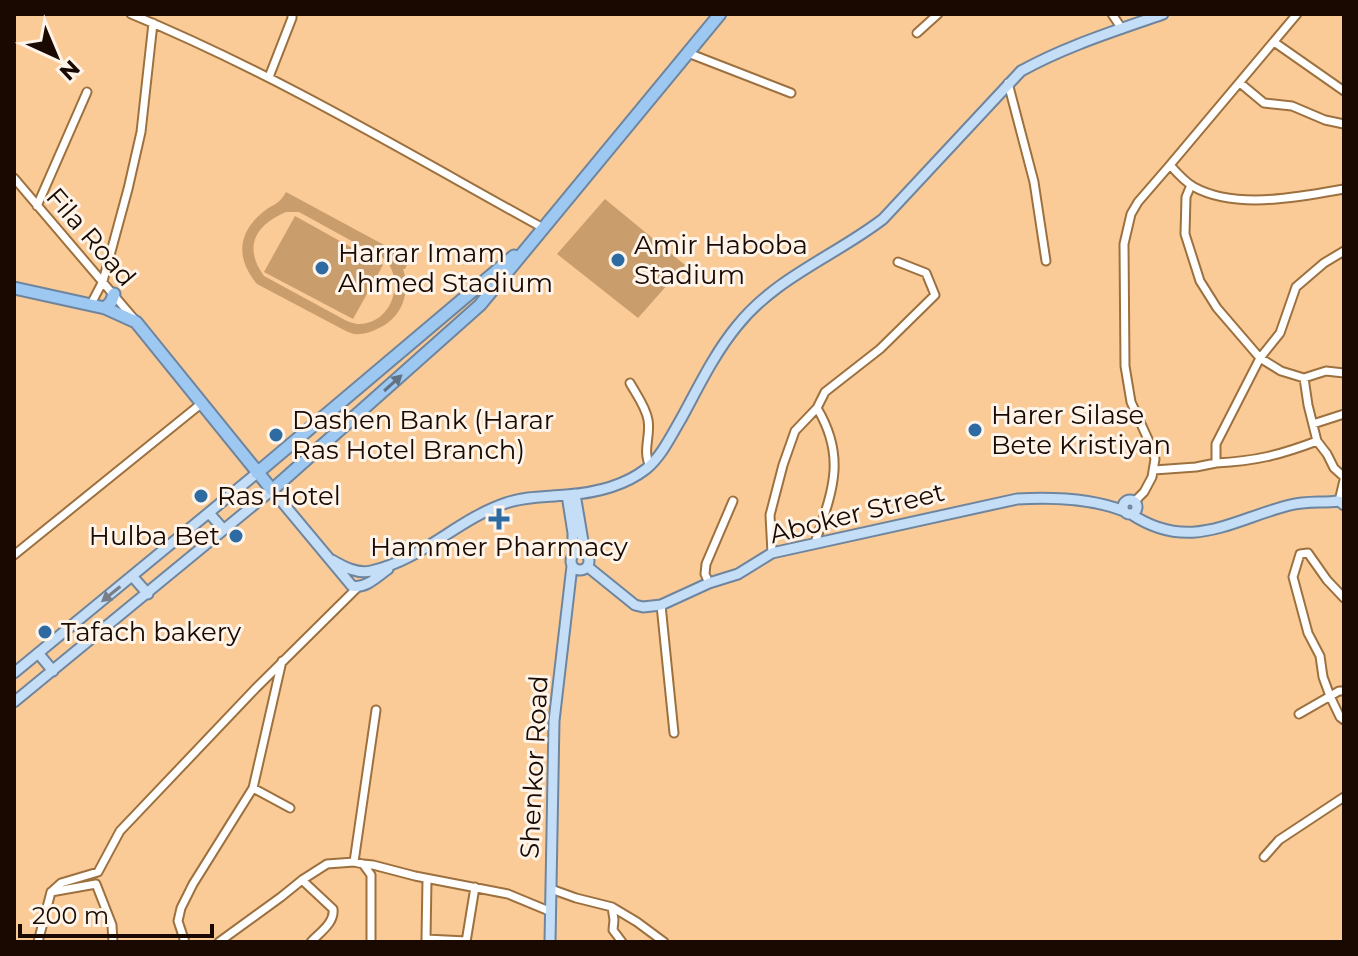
<svg xmlns="http://www.w3.org/2000/svg" width="1358" height="956" font-family="Montserrat,sans-serif">
	<rect width="100%" height="100%" fill="#fbcb97"/>
	<!-- park -->
	<path fill="#c99d6c" fill-rule="evenodd" d="M286 192 410 259 405 269H403C411 292 402 318 379 328 371 332 363 335 354 334 350 333 346 331 342 329L257 284C236 259 237 233 263 212 274 203 278 206 286 192ZM286 212H299C319 223 339 234 359 245 368 249 379 253 386 261 406 283 390 326 357 324 356 324 346 321 345 320L264 276C243 247 255 225 286 212Z
		M605 199 685 265 638 318 557 254Z
		M295 216 383 265 353 319 264 272Z"/>
	<g fill="none" stroke-linecap="round" stroke-linejoin="round">
		<defs>
			<path id="minor" d="M131 14C274 73 407 153 543 228
				M1112 14 1122 29
				M917 33 938 14
				M1274 42 1344 91
				M688 53 791 93
				M269 77 292 18V14
				M1008 83 1034 182 1046 261
				M1240 83 1264 103 1292 106 1325 120 1344 124
				M1170 165C1177 173 1185 182 1194 187 1236 210 1299 197 1344 189
				M14 178 135 320
				M1191 185 1186 197 1185 234 1200 281 1217 308 1260 358 1281 371 1304 378 1308 405 1317 441 1327 454 1334 468 1344 477
				M37 206 87 92
				M91 304 103 281 128 189 141 132 153 23
				M1304 378 1326 371 1344 373
				M630 383C636 394 646 407 648 420 651 436 642 451 650 466
				M817 408 825 392 880 349 935 295 926 273 898 262
				M1313 424 1344 414
				M1216 463C1256 461 1280 455 1317 441
				M1154 470 1196 467 1216 463V444L1260 358 1280 333 1296 287 1324 263 1344 251
				M1339 501 1344 480
				M1134 502 1144 492 1152 477 1155 459 1152 448 1131 402 1125 366 1124 244 1131 214 1138 202 1170 165 1297 14
				M772 553 770 515 783 465 795 431 817 408C847 458 832 492 815 543
				M14 555 202 403
				M709 583 705 574 706 564 733 501
				M1344 598 1327 580 1308 553 1300 554 1293 577 1308 633 1320 656 1323 677 1330 696 1340 717 1344 720
				M661 605 674 733
				M1299 714 1339 691H1344
				M253 788 290 808
				M1264 857 1279 840 1344 797
				M354 862 376 710
				M363 864 373 865 415 876 508 894 549 911
				M302 880 333 909C335 923 319 933 311 942
				M551 889 576 898 612 907 637 922 664 942
				M51 892 61 883 98 872 120 831 256 688 357 588
				M612 907 614 920 613 930 622 942
				M426 939 427 879
				M426 941V939L466 941
				M38 942 51 892 96 884 112 925 113 942
				M185 942 178 921 181 908 193 884 253 788 282 661
				M219 942 281 897 302 880 327 864 354 862 363 864 371 875V942
				M466 942 475 887"/>
			<path id="major" d="M575 494 585 553
				M567 495 573 533V555
				M1123 507a7 7 0 1 1 14 0a7 7 0 1 1-14 0Z
				M209 513 224 530
				M1131 514C1190 553 1231 520 1290 505 1306 501 1322 503 1339 501L1344 505
				M571 561a9 9 0 1 1 18 0a9 9 0 1 1-18 0Z
				M332 560C344 567 357 574 371 571 422 560 458 519 506 503 526 496 546 497 566 495 595 493 624 486 646 469 661 457 671 436 681 419 698 388 714 354 737 326 776 277 835 256 883 219L1021 71C1066 46 1115 31 1163 14
				M588 567 635 605 643 607 661 605 709 583 738 574 772 553 1017 499C1052 497 1091 498 1124 511
				M133 577 148 594
				M38 653 53 671
				M14 673 257 473
				M14 702 272 490 352 586C366 589 378 576 388 569
				M550 942 554 721 572 566"/>
			<path id="highway" d="M14 288 105 308 136 322 272 490 480 305 720 14
				M105 308 111 302 114 294
				M257 473 514 256"/>
		</defs>
		<!-- minor casing -->
		<use href="#minor" stroke="#9c713f" stroke-width="11"/>
		<!-- major casing -->
		<use href="#major" stroke="#6f859d" stroke-width="13"/>
		<!-- highway casing -->
		<use href="#highway" stroke="#6f859d" stroke-width="15"/>
		<!-- minor -->
		<use href="#minor" stroke="#fff" stroke-width="7"/>
		<!-- major -->
		<use href="#major" stroke="#c4def7" stroke-width="9"/>
		<!-- highway -->
		<use href="#highway" stroke="#9dc8f2" stroke-width="11"/>
	</g>
	<!-- one-way arrows -->
	<defs><path id="oneway-solid" d="M-6-.8H1V-3.2L6.5 0L1 3.2V.8H-6Z" transform="scale(2)"/></defs>
	<use fill="#627285" href="#oneway-solid" transform="translate(393 383) rotate(-42)"/>
	<use fill="#777e88" href="#oneway-solid" transform="translate(111 594) rotate(141)"/>
	<!-- markers -->
	<g fill="#2d6ba2" stroke="#fef4e9" stroke-width="3">
		<circle cx="618" cy="260" r="8"/>
		<circle cx="322" cy="268" r="8"/>
		<circle cx="975" cy="430" r="8"/>
		<circle cx="276" cy="435" r="8"/>
		<circle cx="201" cy="496" r="8"/>
		<path d="M495 507h8v8h8v8h-8v8h-8v-8h-8v-8h8z"/>
		<circle cx="236" cy="536" r="8"/>
		<circle cx="45" cy="632" r="8"/>
	</g>
	<g text-anchor="middle" dominant-baseline="central" stroke-width="6" stroke-linejoin="round" paint-order="stroke">
		<!-- street labels -->
		<g font-size="26" fill="#190900" stroke="#fef4e9">
			<text transform="translate(91 237) rotate(49)">Fila Road</text>
			<text transform="translate(857 513) rotate(-14)">Aboker Street</text>
			<text transform="translate(534 767) rotate(-87)">Shenkor Road</text>
		</g>
		<!-- poi labels -->
		<g font-size="26" fill="#190900" stroke="#fef4e9" text-anchor="start">
			<text x="634" y="245">Amir Haboba<tspan x="634" dy="30">Stadium</tspan></text>
			<text x="338" y="253">Harrar Imam<tspan x="338" dy="30">Ahmed Stadium</tspan></text>
			<text x="991" y="415">Harer Silase<tspan x="991" dy="30">Bete Kristiyan</tspan></text>
			<text x="292" y="420">Dashen Bank (Harar<tspan x="292" dy="30">Ras Hotel Branch)</tspan></text>
			<text x="217" y="496">Ras Hotel</text>
			<text x="220" y="536" text-anchor="end">Hulba Bet</text>
			<text x="499" y="547" text-anchor="middle">Hammer Pharmacy</text>
			<text x="61" y="632">Tafach bakery</text>
		</g>
	</g>
	<!-- border -->
	<rect width="1358" height="956" fill="none" stroke="#190900" stroke-width="32"/>
	<!-- north arrow -->
	<g transform="translate(56 56) rotate(136)" stroke="#fef4e9" stroke-width="6" paint-order="stroke">
	<path d="M0-6L14 30L0 20L-14 30Z" fill="#190900"/>
	<text y="-12" font-size="22" font-weight="bold" text-anchor="middle" fill="#190900">N</text>
	</g>
	<!-- scale -->
	<path d="M20 924v12h192v-12" fill="none" stroke="#190900" stroke-width="4"/>
	<text x="32" y="924" font-size="24" fill="#190900" stroke="#fef4e9" stroke-width="6" paint-order="stroke">200 m</text>
</svg>
